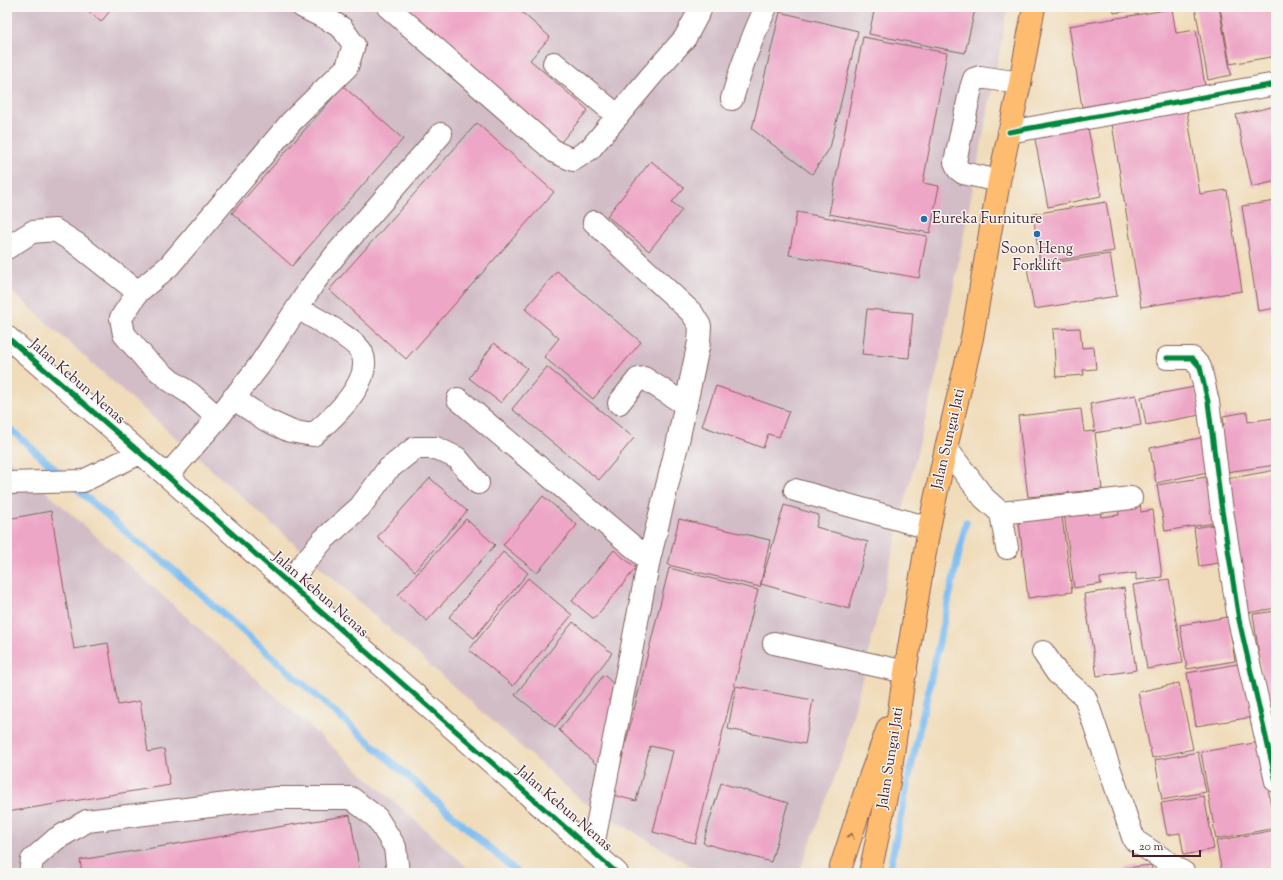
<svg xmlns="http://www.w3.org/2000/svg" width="1283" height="880" font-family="'Sorts Mill Goudy',serif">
	<rect width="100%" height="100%" fill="#f6f6f2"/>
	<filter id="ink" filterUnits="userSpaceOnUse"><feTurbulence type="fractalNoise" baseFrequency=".025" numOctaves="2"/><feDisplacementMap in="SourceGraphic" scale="8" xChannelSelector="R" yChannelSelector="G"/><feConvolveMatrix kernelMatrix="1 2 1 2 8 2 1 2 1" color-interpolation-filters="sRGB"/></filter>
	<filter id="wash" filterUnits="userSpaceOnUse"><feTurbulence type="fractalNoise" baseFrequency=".012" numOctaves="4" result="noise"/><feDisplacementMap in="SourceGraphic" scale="16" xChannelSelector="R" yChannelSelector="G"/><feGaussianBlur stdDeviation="0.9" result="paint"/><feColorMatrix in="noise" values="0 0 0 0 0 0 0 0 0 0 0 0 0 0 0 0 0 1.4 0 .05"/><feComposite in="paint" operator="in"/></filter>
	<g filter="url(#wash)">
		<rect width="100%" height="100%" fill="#f0dcba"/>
		<!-- industrial -->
		<path fill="#d2bdc7" d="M7 7H1008L939 363 844 752 799 873H703L582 801 7 287Z
			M7 457 474 873H7Z"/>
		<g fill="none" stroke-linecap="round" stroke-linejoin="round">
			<!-- stream -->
			<path stroke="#7dbdf2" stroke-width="7" d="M7 426 63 476
				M74 486 136 541 162 560 518 873
				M889 873 905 794 966 522"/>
		</g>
		<g id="blocks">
			<!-- building -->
			<path fill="#eea6c6" d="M84 7H113L101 22Z
				M405 7H516L550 37 530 60 588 110 561 142Z
				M875 7H965L975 9 965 53 869 34Z
				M1113 7H1148V8L1114 13Z
				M1195 7H1219L1231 75 1208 80Z
				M1220 7H1270L1276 42V56L1230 64Z
				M1172 9 1176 33 1196 30 1205 86 1082 107 1069 26Z
				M780 12 858 31 830 148 812 174 752 129Z
				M863 37 947 53 923 183 939 186 930 233 829 214Z
				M343 86 403 139 292 266 232 213Z
				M1186 105 1200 194 1227 190 1242 291 1141 307 1111 117Z
				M1276 106V181L1252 187 1236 115Z
				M477 123 554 192 406 359 329 290Z
				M1087 123 1101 196 1048 207 1034 134Z
				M651 161 684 188 672 202 682 210 649 251 607 216Z
				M1276 201V308L1258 311 1242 206Z
				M1106 202 1114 251 1040 263 1033 214Z
				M797 212 927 236 919 278 789 255Z
				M1110 254 1117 296 1034 309 1027 267Z
				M557 271 641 342 593 399 544 357 559 338 525 309Z
				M867 309 913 313 909 358 862 354Z
				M1080 328 1082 348 1094 347 1096 369 1083 370 1084 375 1056 377 1053 329Z
				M494 343 527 368 501 403 469 378Z
				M547 367 634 438 599 480 512 409Z
				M716 386 789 411 779 437 768 434 763 448 702 426Z
				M1195 387 1200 415 1146 425 1141 397Z
				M1136 395 1141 425 1095 433 1102 489 1028 497 1018 416 1081 409 1084 432 1095 431 1090 404Z
				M1247 412 1248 422 1273 418 1276 442V465L1226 472 1220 426 1224 425 1223 416Z
				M1205 437 1212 471 1156 483 1150 448Z
				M1276 470V608L1247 613 1226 479Z
				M1212 476 1219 522 1165 531 1157 485Z
				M430 478 467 511 415 571 377 537Z
				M543 496 577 525 537 573 503 545Z
				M1140 501 1141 512 1153 510 1162 577 1136 580V573L1100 578 1101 584 1074 588 1064 513 1099 508 1101 517 1119 515 1118 504Z
				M784 505 819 515 816 527 868 542 849 609 761 584Z
				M1061 509 1072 592 1028 598 1018 514Z
				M51 511 74 649 108 643 118 705 140 701 148 752 164 749 170 785 7 812V519Z
				M466 519 495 545 427 621 398 595Z
				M679 519 770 540 760 587 668 565Z
				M1219 524 1225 562 1199 566 1194 528Z
				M614 550 636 568 594 619 572 601Z
				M503 552 528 573 474 638 449 617Z
				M669 568 758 590 695 843 653 832 673 751 650 746 636 801 613 795Z
				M528 578 572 615 513 686 469 650Z
				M1169 579 1183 663 1147 669 1133 585Z
				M1124 588 1136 670 1097 676 1084 594Z
				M1276 611V702L1266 703 1253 614Z
				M1228 617 1235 661 1187 669 1180 625Z
				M573 622 612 653 555 727 515 695Z
				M1243 663 1253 717 1196 726 1187 673Z
				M604 675 620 690 605 754 596 764 559 730Z
				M1179 683 1193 749 1152 758 1138 692Z
				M736 686 813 700 805 744 728 729Z
				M1260 742 1275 828 1216 839 1201 752Z
				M1198 752 1206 792 1162 800 1155 760Z
				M721 783 788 803 771 862 703 843Z
				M1204 796 1214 849 1184 855 1180 833 1167 835 1161 803Z
				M350 815 360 873H82L80 860Z
				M1275 830 1276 837V870L1260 873H1222L1216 841Z
				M1151 865 1153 873H1126V868Z"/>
		</g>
	</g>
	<g filter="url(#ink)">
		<use href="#blocks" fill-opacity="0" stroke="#84615d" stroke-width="1"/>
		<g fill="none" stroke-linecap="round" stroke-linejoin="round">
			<defs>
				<path id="minor" d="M388 7 555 152 573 160 590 149 652 75 685 38 700 10
					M554 63 618 116
					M732 99C741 67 752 37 766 7
					M1009 132 1276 84
					M999 181 963 173 958 169 955 162 971 88 974 79 980 77 1020 83
					M7 248 32 232 55 230 77 244 138 292
					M7 337 167 476 617 873
					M1167 358H1192L1200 367 1208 402 1221 504 1239 620 1276 781
					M233 398 266 420 290 431 313 435C332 419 374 381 362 353 356 339 312 317 298 308
					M458 399 649 560
					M619 403 638 379 644 378 686 405
					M218 418 191 394 171 381 147 361 124 334 121 318 138 292 169 266 291 122 347 67 354 45 342 28 329 20 303 7
					M946 448 984 498 1001 513 1131 498
					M167 476 218 418 259 366 315 281 337 253 441 134
					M7 483 83 481 140 453
					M795 490 929 528
					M1001 513 1007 548
					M288 583 323 540 360 507 387 470 415 448H436L457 458 478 483
					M774 643 906 672
					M1043 652 1057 673 1085 697 1134 840 1184 873
					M592 851 649 560 678 441 699 342 700 326 692 313 594 222
					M30 873 32 860 56 839 87 821 276 798H351L377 818 395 847 398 873"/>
				<path id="major" d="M839 873 870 777 888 728
					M870 873 889 782 902 690 929 528 946 448 972 338 999 181 1020 83 1034 7"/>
			</defs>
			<!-- minor casing -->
			<use href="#minor" stroke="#84615d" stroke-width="24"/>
			<!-- major casing -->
			<use href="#major" stroke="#84615d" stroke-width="24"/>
			<!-- minor -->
			<use href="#minor" stroke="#fff" stroke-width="22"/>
			<!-- major -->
			<use href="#major" stroke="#fdbc70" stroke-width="22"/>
			<defs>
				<path id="cycleway" d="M1009 132 1276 84
					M7 337 167 476 617 873
					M1167 358H1192L1200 367 1208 402 1221 504 1239 620 1276 781"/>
			</defs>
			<!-- cycleway casing -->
			<use href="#cycleway" stroke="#f6f6f2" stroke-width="8"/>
			<!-- cycleway -->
			<use href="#cycleway" stroke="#00873e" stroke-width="5"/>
		</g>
		<!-- one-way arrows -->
		<defs><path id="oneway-chevron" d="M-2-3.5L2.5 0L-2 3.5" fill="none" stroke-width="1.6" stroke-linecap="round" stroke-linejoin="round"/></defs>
		<use stroke="#9b664a" href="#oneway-chevron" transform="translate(851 836) rotate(-72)"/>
	</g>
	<!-- markers -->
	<g fill="#1f6fb2" stroke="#f6f6f2" stroke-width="1.5">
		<circle cx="924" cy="219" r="4"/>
		<circle cx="1037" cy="234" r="4"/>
	</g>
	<g text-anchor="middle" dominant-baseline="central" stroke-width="3" stroke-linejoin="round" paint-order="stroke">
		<!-- poi labels -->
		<g font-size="15" fill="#4a1f2b" stroke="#f6f6f2" text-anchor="start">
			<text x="932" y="219">Eureka Furniture</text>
			<text x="1037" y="249" text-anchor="middle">Soon Heng<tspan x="1037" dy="17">Forklift</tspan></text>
		</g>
		<!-- street labels -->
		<g font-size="15" fill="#4a1f2b" stroke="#f6f6f2">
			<text transform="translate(77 382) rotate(41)">Jalan Kebun Nenas</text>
			<text transform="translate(949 439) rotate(-77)">Jalan Sungai Jati</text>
			<text transform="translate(320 595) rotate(41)">Jalan Kebun Nenas</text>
			<text transform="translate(891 758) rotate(-81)">Jalan Sungai Jati</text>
			<text transform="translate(564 809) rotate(41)">Jalan Kebun Nenas</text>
		</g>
	</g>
	<!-- margin -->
	<rect width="1283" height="880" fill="none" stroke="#f6f6f2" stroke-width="24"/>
	<!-- scale -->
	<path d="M1133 850v6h67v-6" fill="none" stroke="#4a1f2b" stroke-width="2"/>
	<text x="1139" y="850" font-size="12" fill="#4a1f2b" stroke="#f6f6f2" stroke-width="3" paint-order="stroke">20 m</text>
</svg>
